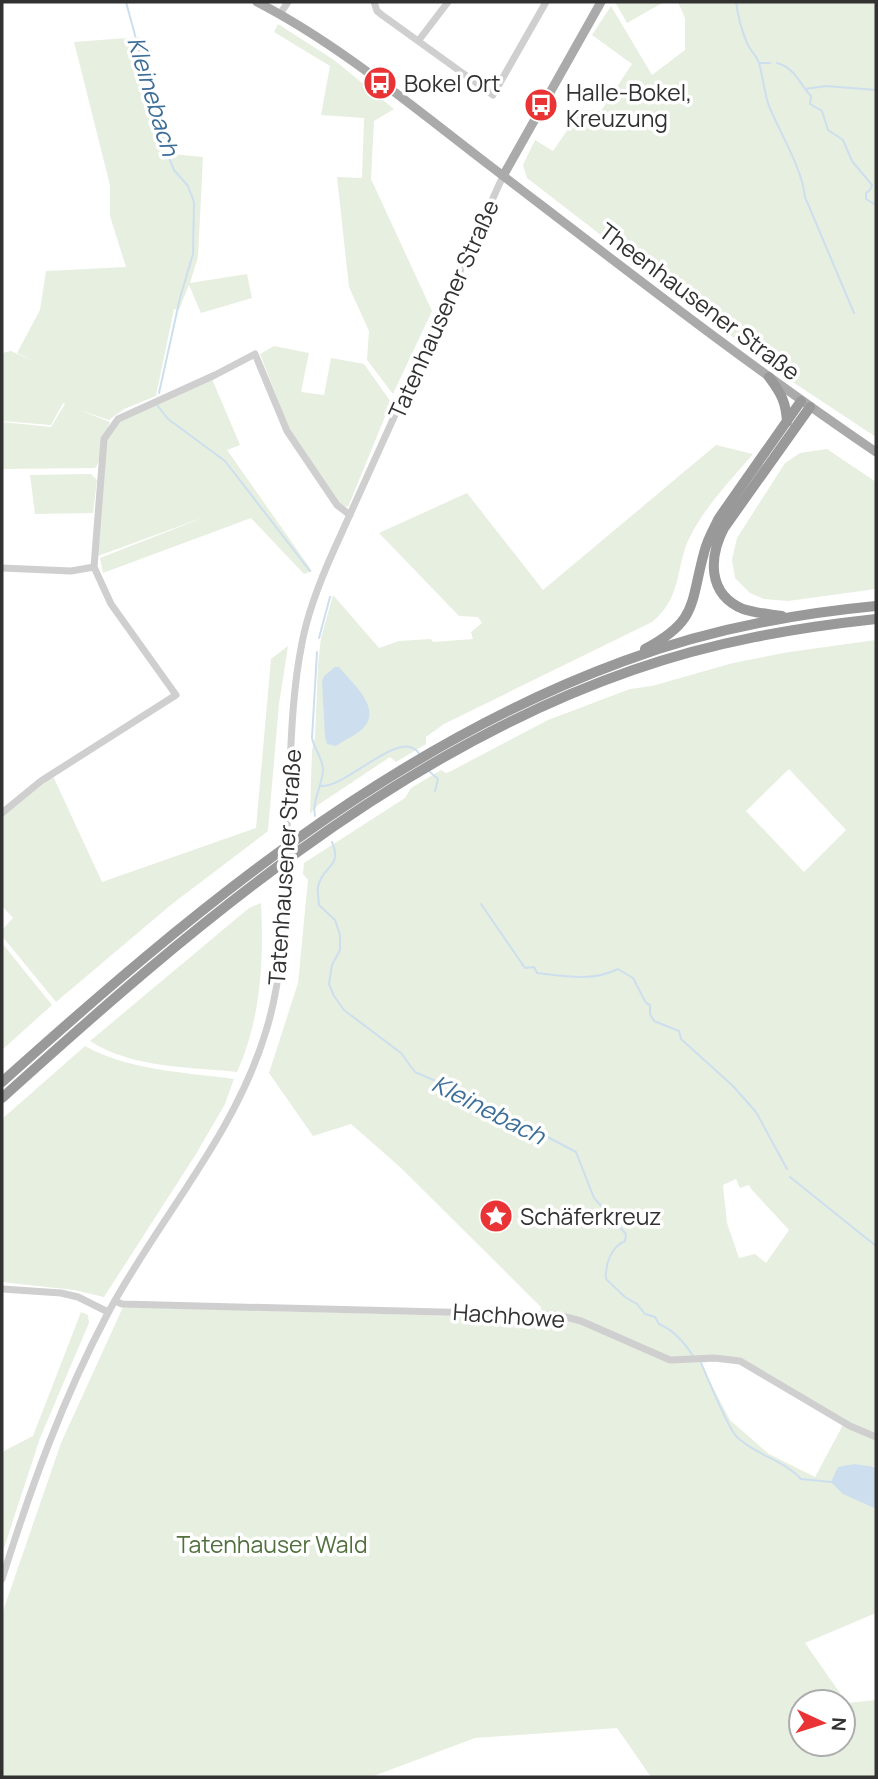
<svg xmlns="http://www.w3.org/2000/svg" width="878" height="1779" font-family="Manrope,sans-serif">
	<rect width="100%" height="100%" fill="#fff"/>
	<!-- green -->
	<path fill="#e7efe0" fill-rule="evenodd" d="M615 2H664L627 23Z
		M678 2H876V437L782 375 527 178 523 165 535 140 553 151 581 110 601 111 632 64 592 35 611 6 652 75 685 50V18Z
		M278 24 334 60 394 109 374 121 371 179 432 311 393 394 367 360 369 331 349 287 337 177 362 178 364 118 321 115 330 66 274 32Z
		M140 37 172 154 203 157 198 257 190 283 247 274 252 298 201 313 189 285 179 310 174 309 156 396 124 409 109 420 79 410 110 422C104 435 103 459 95 468L2 469V422L51 427 65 404 63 403 51 425 2 421V353L11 351 35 362 17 353 40 310 46 271 126 267 110 216V185L74 42Z
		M274 346 309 353 301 392 324 395 331 358 364 364 391 402 348 507 341 506 289 429 260 354Z
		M212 379 240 445 227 450 312 571 304 574 251 518 103 573 100 558 210 515 98 556 106 441 118 421Z
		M716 445 753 454C732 479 709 502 693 531 674 563 685 595 652 622L444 724 426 737V744L396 762 390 757 318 805 310 814 312 750 315 737 318 665 321 638 333 595 379 648 399 641 431 639 433 642 473 639 471 632 482 623 478 617 459 616 379 533 467 493 543 590Z
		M827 449 876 482V589L788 601 764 599 750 593 735 578 732 560 737 538 785 463 800 453Z
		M91 474 97 480 93 513 35 514 30 475Z
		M876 640V1467L872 1466 863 1503 876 1509V1613L805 1643 847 1703 876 1700V1777H651L617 1728 475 1738 371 1777H5L2 1774V1614L61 1443 123 1307 541 1318V1307L400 1167 351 1124 313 1136 269 1073 298 983 308 880 303 874 304 863 405 798 411 788 441 770 446 773 451 771 548 720 630 689 652 686 733 663 789 652ZM789 769 846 830 804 872 746 811ZM736 1179 740 1188 749 1185 752 1190 789 1230 766 1263 755 1254 739 1258 727 1223 723 1185ZM718 1361 740 1364 843 1425 815 1477 769 1454 730 1420 700 1363ZM801 1702H843V1744H801Z
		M288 646 279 704 268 831 172 904 56 1002 2 936V930L13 918 2 906V817L53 776 102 882 256 828 271 659Z
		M261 903C264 961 261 1019 237 1072 188 1067 132 1068 90 1041L249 908Z
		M2 943 52 1005 2 1050Z
		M85 1046C130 1071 184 1072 234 1079L225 1104 196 1154 104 1297 74 1290 2 1282V1119Z
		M81 1312 88 1315 89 1323 40 1438 2 1554V1452L33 1436Z"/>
	<!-- water -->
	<path fill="#cddfee" d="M335 667H339C350 681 381 706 365 726 359 734 344 740 336 746L327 744 325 737 322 681 324 676Z
		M854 1464 876 1467V1509L843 1494 831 1482 838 1467Z"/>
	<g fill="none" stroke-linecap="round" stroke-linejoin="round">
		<!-- stream -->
		<path stroke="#cddfee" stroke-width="2" d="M126 2 167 153 174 170 188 186 194 202 193 254 180 298 159 393
			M736 2C738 16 741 29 747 43 750 50 756 55 759 63H770
			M759 63C763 77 764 92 769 106 780 133 802 168 805 197L854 313
			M777 63C790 66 798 78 805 89L826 86 876 90
			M805 89 811 96 810 104 822 111 828 130 843 140 852 161 872 185 870 190 866 193V199L876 205
			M157 405 168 419 225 461 310 571
			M319 638 330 597
			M430 772 438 779 435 791
			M320 786C349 788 402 724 420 755
			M315 816C312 801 322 786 323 770 323 758 314 749 312 738L317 652
			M332 842C343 868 322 865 318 887 317 893 319 899 319 905L335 920 340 935V950L332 965 329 984 334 996 344 1010 401 1053 415 1072 466 1094 576 1152 594 1198 626 1234 625 1241C611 1247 605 1264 606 1279L625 1297 637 1304 645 1314 655 1317 659 1324C674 1330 684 1342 693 1356
			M481 904 525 968 534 967 537 973C564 976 592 982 618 969L633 978 646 1003 650 1005V1014L654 1021 679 1031 681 1039 733 1086 756 1112 787 1169
			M790 1177 876 1246
			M701 1363C708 1378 728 1429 737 1437 755 1455 784 1460 801 1479L831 1482"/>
		<!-- minor -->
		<path stroke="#cfcfcf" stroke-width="7" d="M374 2 377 11 382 15 493 95 546 2
			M280 14 288 2
			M419 40 448 2
			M2 568 71 571 94 567 104 439 118 419 215 375 255 354 287 431 337 505 350 515
			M2 813 41 781 176 695 111 604 94 567
			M287 825C291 765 290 702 302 643 308 611 320 581 333 552L503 176
			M2 1289 61 1293 78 1297 108 1312
			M115 1301 122 1304 558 1315 581 1321 670 1360 714 1358 740 1361 850 1426 876 1437
			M2 1579C31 1487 63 1398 108 1313 159 1218 235 1135 266 1031 281 983 283 934 285 884"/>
		<!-- major -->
		<path stroke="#aaa" stroke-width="9" d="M257 2C343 46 425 117 502 175 626 270 748 365 876 452
			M503 176 601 2"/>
		<!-- highway -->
		<path stroke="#999" stroke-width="10" d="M769 377C781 393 786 402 787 422
			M782 616C769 614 755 613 743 609 707 594 709 557 724 528L810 407
			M645 649C698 621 690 604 704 553 707 540 713 530 719 518L801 401
			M2 1082C188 915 386 748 624 661 704 631 791 614 876 606
			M2 1098C188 930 393 753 633 670 713 642 793 628 876 619"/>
		<!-- minor-bridge -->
		<path stroke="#cfcfcf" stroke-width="7" d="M285 884 287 825"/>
	</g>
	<!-- icons -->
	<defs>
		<symbol id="bus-disc" viewBox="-11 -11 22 22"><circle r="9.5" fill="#ea3334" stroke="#fff"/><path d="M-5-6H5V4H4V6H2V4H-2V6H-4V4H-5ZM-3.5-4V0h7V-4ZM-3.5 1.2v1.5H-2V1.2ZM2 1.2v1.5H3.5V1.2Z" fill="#fff"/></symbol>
		<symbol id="sight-disc" viewBox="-11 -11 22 22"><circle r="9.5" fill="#ea3334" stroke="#fff"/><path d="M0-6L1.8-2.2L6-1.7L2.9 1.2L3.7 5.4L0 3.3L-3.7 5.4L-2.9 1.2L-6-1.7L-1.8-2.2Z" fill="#fff"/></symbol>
	</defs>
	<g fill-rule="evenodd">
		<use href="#bus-disc" x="361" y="64" width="38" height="38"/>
		<use href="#bus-disc" x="522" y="86" width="38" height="38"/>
		<use href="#sight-disc" x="477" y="1197" width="38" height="38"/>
	</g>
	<g text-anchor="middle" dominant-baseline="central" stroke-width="7" stroke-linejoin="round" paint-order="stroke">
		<!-- poi labels -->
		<g font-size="23" fill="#323232" stroke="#fff" text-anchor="start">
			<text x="404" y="83">Bokel Ort</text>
			<text x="566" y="92">Halle-Bokel,<tspan x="566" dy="26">Kreuzung</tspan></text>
			<text x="520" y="1216">Schäferkreuz</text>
		</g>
		<!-- street labels -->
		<g font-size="23" fill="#323232" stroke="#fff">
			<text transform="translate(700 301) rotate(37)">Theenhausener Straße</text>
			<text transform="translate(443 309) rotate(-66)">Tatenhausener Straße</text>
			<text transform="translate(284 867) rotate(-86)">Tatenhausener Straße</text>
			<text transform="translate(509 1315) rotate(4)">Hachhowe</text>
		</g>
		<!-- park labels -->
		<g font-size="23" fill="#51703d" stroke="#fff">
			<text x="272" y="1544">Tatenhauser Wald</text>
		</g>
		<!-- water labels -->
		<g font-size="24" font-style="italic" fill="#3c6e98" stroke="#fff">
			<text transform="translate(154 96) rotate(73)">Kleinebach</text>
			<text transform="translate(489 1109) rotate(27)">Kleinebach</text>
		</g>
	</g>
	<!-- border -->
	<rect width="878" height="1779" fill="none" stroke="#323232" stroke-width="7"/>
	<!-- north arrow -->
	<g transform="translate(822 1723) rotate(94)"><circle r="33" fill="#ffffff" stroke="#adadad" stroke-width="2"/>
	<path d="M0-5L12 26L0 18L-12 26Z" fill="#ea3334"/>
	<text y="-10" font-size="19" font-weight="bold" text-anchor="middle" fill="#323232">N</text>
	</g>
</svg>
